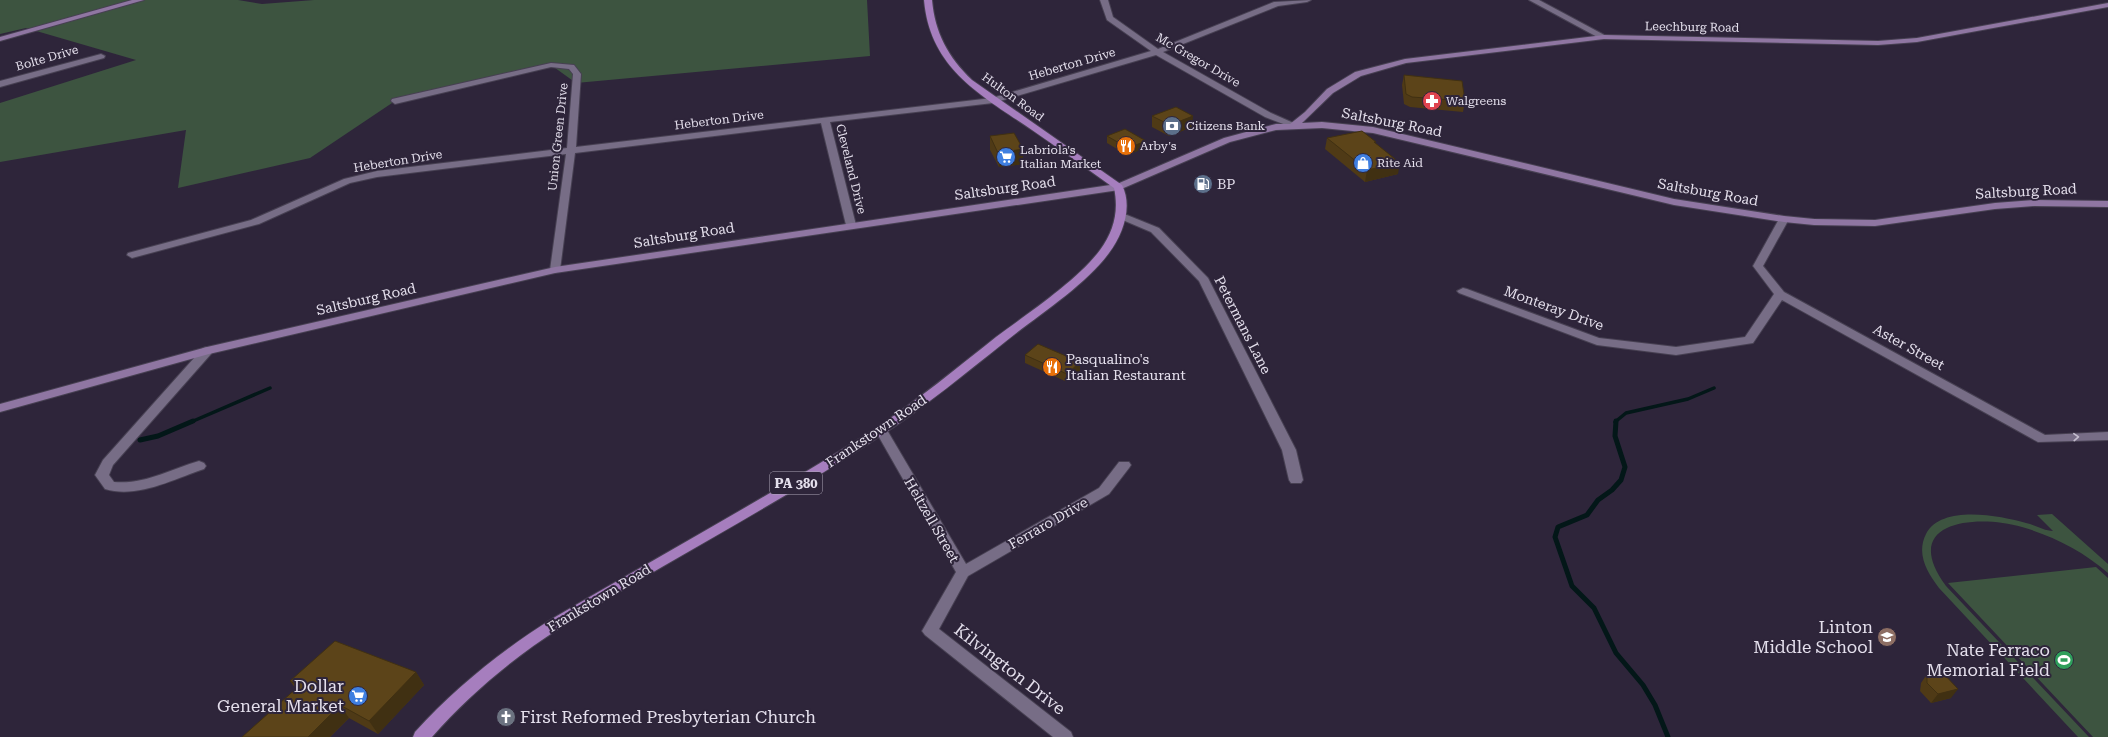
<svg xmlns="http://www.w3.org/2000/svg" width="2108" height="737" font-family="'Roboto Serif',serif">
	<rect width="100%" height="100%" fill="#2e253a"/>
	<!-- green -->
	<path fill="#3d5440" d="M0 0H238L262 4 314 0H867L870 56 576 83 551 65 395 101 310 158 178 188 186 130 0 162V103L136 60 26 28 0 34Z
		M2052 514 2108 564V573C2083 551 2053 536 2022 527 1976 514 1898 521 1946 586L2089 737H2078L1939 588C1927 572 1916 554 1926 534 1942 504 2000 516 2026 523 2035 525 2044 531 2053 531L2037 515Z
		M2096 567 2108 578V737H2093L1948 583Z"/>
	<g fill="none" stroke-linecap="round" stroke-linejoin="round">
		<!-- stream-far1 -->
		<path stroke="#031718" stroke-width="3.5" d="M191 422 270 388
			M1615 422 1626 413 1688 399 1714 388"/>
		<!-- stream -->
		<path stroke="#031718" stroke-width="5" d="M1616 421 1615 436 1625 467 1621 480 1612 490 1598 500 1587 515 1558 527 1555 537 1572 586 1594 608 1616 653 1643 685 1655 705 1668 737
			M140 440 158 436 193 421"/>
		<defs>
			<path id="street" d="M1100 0H1108L1113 17 1158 49 1274 2 1311 0 1307 2 1278 6 1163 52 1271 113 1298 125 1294 128 1265 117 1156 55 993 103 830 122 856 225 851 228 846 225 821 123 575 153 560 270 555 273 550 270 566 154 377 177 350 183 259 224 132 258 127 255 128 253 251 220 344 179 377 171 567 148 573 74 569 69 551 67 395 104 391 101 392 99 551 63 574 65 581 74 576 147 992 98 1151 51 1107 20Z
				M1529 0H1539L1608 37 1601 39Z
				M101 54 105 56 104 58 0 87V81Z
				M1122 213 1159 228 1208 278 1296 450 1303 480 1301 483H1291L1289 480 1282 450 1199 281 1151 232 1118 218 1117 216Z
				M1784 216 1789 219 1763 266 1784 292 2045 435 2108 432V440L2038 442 1782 300 1753 343 1676 355 1597 345 1459 293 1457 291 1463 288 1467 289 1599 338 1676 347 1745 337 1774 294 1753 266 1779 219Z
				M207 347 211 348 213 351 211 354 113 465 109 475 114 482C144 485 171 469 199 461L204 463 206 466 204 469C174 479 137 499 105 489L95 475 103 460 203 348Z
				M881 426 887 430 966 564 1099 488 1119 462H1129L1131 465 1129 468 1109 494 968 576 939 629 1071 732 1073 737H1053L925 635 922 631 956 572 875 430Z"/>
			<path id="secondary" d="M132 0H144L0 41V37Z
				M2108 3V7L1917 42 1878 45 1604 39 1406 63 1361 76 1333 93 1302 123 1322 122 1373 127 1674 199 1784 216 1814 219 1875 220 1995 203 2034 200 2108 201V207L2034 206 1995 209 1875 226 1814 225 1784 222 1674 205 1373 133 1322 128 1276 130 1230 142 1119 190 555 273 209 354 0 412V404L207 347 555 267 1117 184 1224 138 1276 124H1290L1305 112 1327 89 1355 72 1405 59 1604 35 1878 41 1917 38Z"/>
			<path id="primary" d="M924 0H932C935 33 948 57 972 80L1122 185C1133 207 1123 234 1109 253 1085 286 1037 316 1005 342 966 373 927 405 885 433 780 503 667 561 560 628 513 658 469 695 432 737H413L415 732C455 688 500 652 550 620 659 556 770 496 876 428 918 400 957 368 996 337 1027 314 1078 280 1100 250 1114 231 1119 211 1114 188 1087 169 1060 149 1032 130 981 95 930 69 924 0Z"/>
		</defs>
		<!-- street casing -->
		<use href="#street" stroke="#474052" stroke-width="2"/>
		<!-- secondary casing -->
		<use href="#secondary" stroke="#474052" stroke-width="2"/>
		<!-- primary casing -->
		<use href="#primary" stroke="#474052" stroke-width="2"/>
		<!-- street -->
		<use href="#street" fill="#776d86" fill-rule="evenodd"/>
		<!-- secondary -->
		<use href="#secondary" fill="#8f76a2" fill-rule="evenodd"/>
		<!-- primary -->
		<use href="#primary" fill="#a67ebe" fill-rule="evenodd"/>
	</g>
	<!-- wall -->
	<path fill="#4f3a16" d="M1404 75 1465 101 1463 112 1410 107 1404 104 1402 85Z
		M1152 116 1192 127 1169 136 1152 127Z
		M990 136 1023 149V164L999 167 990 150Z
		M1107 136 1145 148 1127 155 1107 143Z
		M1327 138 1375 144 1398 174 1365 182 1325 149Z
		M1025 355 1080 362V371L1067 382 1025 363Z
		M416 672 424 685 378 734 349 718 330 737H242L296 689 290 681Z
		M1927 674 1951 698 1931 703 1920 691 1921 683Z"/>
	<!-- shaded-wall -->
	<path fill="#403012" d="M1193 116 1192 127 1169 136 1170 125Z
		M1146 141 1145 148 1127 155 1128 148Z
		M1023 149V164L999 167 998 153Z
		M1400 163 1398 174 1365 182 1367 170Z
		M1080 362V371L1067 382V374Z
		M416 672 424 685 378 734 369 721Z
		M1958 689 1951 698 1931 703 1938 694Z
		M340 705 349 718 330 737H308Z"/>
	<!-- building -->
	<path fill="#5c4419" stroke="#403012" d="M1404 75 1462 81 1465 101 1412 97 1406 94Z
		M1176 107 1193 116 1170 125 1152 116Z
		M1125 129 1146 141 1128 148 1107 136Z
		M1362 131 1376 142H1374L1400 163 1367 170 1327 138Z
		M1014 133 1023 149 998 153 990 136Z
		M1038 344 1080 362 1067 374 1025 355Z
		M335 641 416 672 369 721 340 705 308 737H242L299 686 290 681Z
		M1941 671 1958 689 1938 694 1927 683V674Z"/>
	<!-- one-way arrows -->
	<defs><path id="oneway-chevron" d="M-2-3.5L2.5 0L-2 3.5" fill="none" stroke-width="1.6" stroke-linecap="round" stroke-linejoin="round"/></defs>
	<use stroke="#c3bdcd" href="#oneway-chevron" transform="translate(2076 437) rotate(-3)"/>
	<!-- icons -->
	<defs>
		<symbol id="pharmacy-disc" viewBox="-11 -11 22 22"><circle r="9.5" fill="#e0444e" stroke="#2e253a"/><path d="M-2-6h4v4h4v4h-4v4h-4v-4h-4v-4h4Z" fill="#fff"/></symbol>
		<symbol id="bank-disc" viewBox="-11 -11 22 22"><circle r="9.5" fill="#5c6f8a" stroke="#2e253a"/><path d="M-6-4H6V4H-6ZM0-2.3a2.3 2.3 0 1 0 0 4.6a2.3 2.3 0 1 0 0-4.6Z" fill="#fff"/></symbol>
		<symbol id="restaurant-disc" viewBox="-11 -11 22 22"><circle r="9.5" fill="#e8710a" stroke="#2e253a"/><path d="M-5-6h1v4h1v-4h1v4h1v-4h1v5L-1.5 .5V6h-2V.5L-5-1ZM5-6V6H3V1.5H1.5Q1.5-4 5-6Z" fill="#fff"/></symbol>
		<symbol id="supermarket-disc" viewBox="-11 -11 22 22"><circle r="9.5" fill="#3f7fe0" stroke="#2e253a"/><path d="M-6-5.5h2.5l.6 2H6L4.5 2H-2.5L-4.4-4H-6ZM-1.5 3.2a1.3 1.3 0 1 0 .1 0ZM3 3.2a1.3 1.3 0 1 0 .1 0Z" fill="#fff"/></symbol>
		<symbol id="shop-disc" viewBox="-11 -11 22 22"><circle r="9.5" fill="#3f7fe0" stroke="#2e253a"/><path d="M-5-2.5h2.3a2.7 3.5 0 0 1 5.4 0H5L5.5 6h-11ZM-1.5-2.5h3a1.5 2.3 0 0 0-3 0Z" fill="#fff"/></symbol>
		<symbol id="fuel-disc" viewBox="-11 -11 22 22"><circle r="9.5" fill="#5c6f8a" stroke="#2e253a"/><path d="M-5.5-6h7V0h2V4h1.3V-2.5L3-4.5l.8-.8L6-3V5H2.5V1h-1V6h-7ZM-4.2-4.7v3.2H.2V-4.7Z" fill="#fff"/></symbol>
		<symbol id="school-disc" viewBox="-11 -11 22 22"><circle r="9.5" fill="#8d6e63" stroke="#2e253a"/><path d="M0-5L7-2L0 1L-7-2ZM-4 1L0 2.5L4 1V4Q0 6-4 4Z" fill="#fff"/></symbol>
		<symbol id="stadium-disc" viewBox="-11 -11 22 22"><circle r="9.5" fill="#2e9e5b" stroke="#2e253a"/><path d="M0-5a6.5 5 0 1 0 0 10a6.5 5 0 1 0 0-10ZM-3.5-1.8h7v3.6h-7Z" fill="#fff"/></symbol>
		<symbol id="church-disc" viewBox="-11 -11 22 22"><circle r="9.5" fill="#6b7280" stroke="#2e253a"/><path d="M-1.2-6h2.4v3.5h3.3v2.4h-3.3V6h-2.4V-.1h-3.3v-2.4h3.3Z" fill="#fff"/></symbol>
	</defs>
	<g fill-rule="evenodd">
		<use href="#pharmacy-disc" x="1421" y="90" width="22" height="22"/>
		<use href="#bank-disc" x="1161" y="115" width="22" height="22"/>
		<use href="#restaurant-disc" x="1115" y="135" width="22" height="22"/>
		<use href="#supermarket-disc" x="995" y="146" width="22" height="22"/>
		<use href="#shop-disc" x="1352" y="152" width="22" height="22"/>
		<use href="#fuel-disc" x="1192" y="173" width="22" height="22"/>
		<use href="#restaurant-disc" x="1041" y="356" width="22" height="22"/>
		<use href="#school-disc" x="1876" y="626" width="22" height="22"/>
		<use href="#stadium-disc" x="2053" y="649" width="22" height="22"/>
		<use href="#supermarket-disc" x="347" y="685" width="22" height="22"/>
		<use href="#church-disc" x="495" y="706" width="22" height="22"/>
	</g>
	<g text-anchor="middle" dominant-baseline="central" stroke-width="4" stroke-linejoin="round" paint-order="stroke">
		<!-- far-street labels -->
		<g font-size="12" fill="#e4dfec" stroke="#2e253a">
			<text transform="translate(1692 27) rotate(1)">Leechburg Road</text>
			<text transform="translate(47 58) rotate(-16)">Bolte Drive</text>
			<text transform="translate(1198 60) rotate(30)">Mc Gregor Drive</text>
			<text transform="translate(1072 64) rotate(-16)">Heberton Drive</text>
			<text transform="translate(1013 97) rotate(36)">Hulton Road</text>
			<text transform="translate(719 120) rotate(-7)">Heberton Drive</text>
			<text transform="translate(558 137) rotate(-84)">Union Green Drive</text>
			<text transform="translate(398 161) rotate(-9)">Heberton Drive</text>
			<text transform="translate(851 169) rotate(76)">Cleveland Drive</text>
		</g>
		<!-- far-poi labels -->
		<g font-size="12" fill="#e4dfec" stroke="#2e253a" text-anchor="start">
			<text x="1446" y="101">Walgreens</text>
			<text x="1186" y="126">Citizens Bank</text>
			<text x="1140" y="146">Arby's</text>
			<text x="1020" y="150">Labriola's<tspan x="1020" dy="14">Italian Market</tspan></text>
			<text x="1377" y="163">Rite Aid</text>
		</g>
		<!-- shield labels -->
		<rect fill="#2e253a" stroke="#ada7b7" stroke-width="1" x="770" y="472" width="52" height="22" rx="3"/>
		<g font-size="13" font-weight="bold" fill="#e4dfec">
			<text x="796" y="483">PA 380</text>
		</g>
		<!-- street labels -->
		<g font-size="14" fill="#e4dfec" stroke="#2e253a">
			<text transform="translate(1392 122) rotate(11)">Saltsburg Road</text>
			<text transform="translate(1005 188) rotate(-8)">Saltsburg Road</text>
			<text transform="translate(2026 191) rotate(-3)">Saltsburg Road</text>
			<text transform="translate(1708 192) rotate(10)">Saltsburg Road</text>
			<text transform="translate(684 235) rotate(-9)">Saltsburg Road</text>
			<text transform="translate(366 299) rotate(-13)">Saltsburg Road</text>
			<text transform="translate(1554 308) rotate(20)">Monteray Drive</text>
			<text transform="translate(1243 325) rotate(63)">Petermans Lane</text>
			<text transform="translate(1909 347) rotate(29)">Aster Street</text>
			<text transform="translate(876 431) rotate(-34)">Frankstown Road</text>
			<text transform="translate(932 520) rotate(60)">Heltzell Street</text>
			<text transform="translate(1048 523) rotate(-30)">Ferraro Drive</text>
			<text transform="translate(599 598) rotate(-31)">Frankstown Road</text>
		</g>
		<!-- poi labels -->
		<g font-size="14" fill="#e4dfec" stroke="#2e253a" text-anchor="start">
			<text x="1217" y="184">BP</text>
			<text x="1066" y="359">Pasqualino's<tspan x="1066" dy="16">Italian Restaurant</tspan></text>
		</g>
		<!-- near-poi labels -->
		<g font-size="17" fill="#e4dfec" stroke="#2e253a" text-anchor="end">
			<text x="1873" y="627">Linton<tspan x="1873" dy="20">Middle School</tspan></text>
			<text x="2050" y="650">Nate Ferraco<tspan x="2050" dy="20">Memorial Field</tspan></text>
			<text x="344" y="686">Dollar<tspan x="344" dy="20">General Market</tspan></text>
			<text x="520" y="717" text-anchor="start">First Reformed Presbyterian Church</text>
		</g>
		<!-- near-street labels -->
		<g font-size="17" fill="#e4dfec" stroke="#2e253a">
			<text transform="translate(1010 669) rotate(38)">Kilvington Drive</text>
		</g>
	</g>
</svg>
